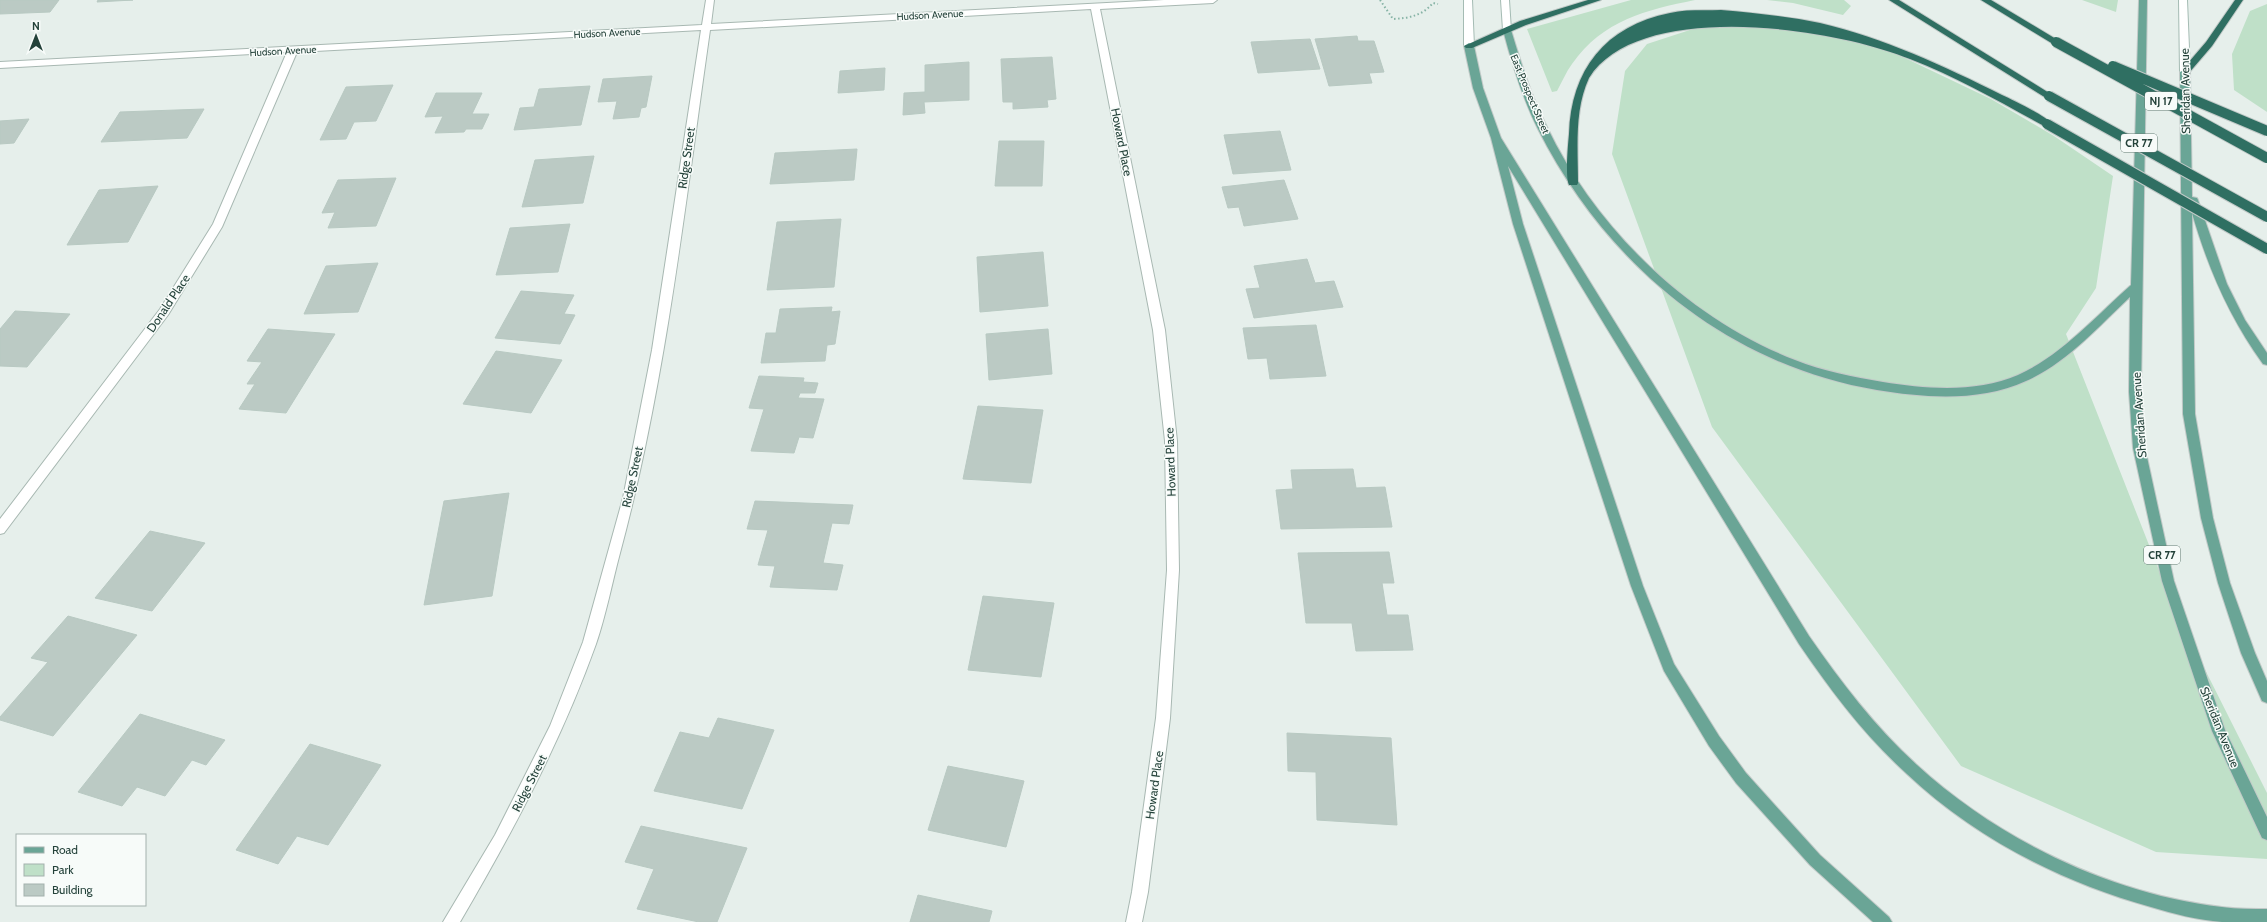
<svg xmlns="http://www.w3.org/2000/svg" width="2267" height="922" font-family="Cabin,sans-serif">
	<rect width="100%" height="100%" fill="#e6efeb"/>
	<!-- green -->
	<path fill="#bfe0c8" d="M1631 0H1695C1646 10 1603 20 1572 64 1566 72 1562 82 1557 91L1552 92 1527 29Z
		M1767 0H1844L1851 6 1843 15 1793 3Z
		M2082 0H2118L2116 12Z
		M2267 4V112L2234 90 2232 54 2250 11Z
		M1770 23 1863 38 1991 99 2054 136 2113 176 2096 288 2066 334 2173 606 2267 793V859L2156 852 1961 766 1712 427 1612 154 1625 71 1647 44 1696 28Z"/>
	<!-- building -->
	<path fill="#bbcac4" stroke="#b8c9c2" d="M0 0H59L50 12 0 14Z
		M98 0H133L97 2Z
		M1357 36 1358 41H1374L1384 72 1369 73 1372 83 1329 86 1315 39Z
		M1310 39 1320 69 1258 73 1251 42Z
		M1052 57 1056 99 1047 100 1048 107 1013 109V102H1003L1001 59Z
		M969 62V100L924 102 925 113 903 115 904 93 925 92V65Z
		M885 68 884 90 838 93 840 71Z
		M652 76 646 107 641 108 639 117 613 119 617 101 598 102 603 79Z
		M393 85 376 121 354 122 346 139 320 140 346 87Z
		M590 86 581 125 514 130 520 108 534 107 539 89Z
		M436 93H482L472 114H489L482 129H466L464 132 435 133 443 116 425 117Z
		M204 109 187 138 101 142 120 112Z
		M29 119 14 143 0 144V121Z
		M1280 131 1291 170 1233 174 1224 135Z
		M999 141H1044L1042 186H995Z
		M857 149 854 180 770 184 775 153Z
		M594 156 583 203 522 207 535 160Z
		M396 178 376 226 328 228 335 212 322 213 338 180Z
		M1284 180 1298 219 1244 226 1239 207 1228 208 1222 187Z
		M158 186 128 242 67 245 99 190Z
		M841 219 834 287 767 290 777 222Z
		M570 224 558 272 496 275 510 228Z
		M1043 252 1048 306 980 312 977 257Z
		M1307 259 1315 283 1334 281 1343 307 1254 318 1246 289 1260 288 1254 266Z
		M378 263 358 312 304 314 326 266Z
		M521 291 574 295 564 314 575 315 560 344 495 338Z
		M832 307 831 312 840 311 835 344 827 345 825 361 761 363 766 333H776L780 309Z
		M15 311 70 314 27 367 0 366V329Z
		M1316 325 1326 376 1270 379 1267 358 1248 359 1243 328Z
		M268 329 335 334 286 413 239 409 255 384H247L262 362 247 361Z
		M1048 329 1052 374 989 380 986 334Z
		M496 351 562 360 531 413 463 404Z
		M759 376 804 378 803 382 818 383 815 393H800L798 398 824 399 813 438 799 437 794 453 751 451 764 409 749 408Z
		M978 406 1043 410 1031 483 963 479Z
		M1353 469 1356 488 1385 487 1392 527 1281 529 1276 490 1293 489 1291 470Z
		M509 493 492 596 424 605 444 501Z
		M755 501 853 505 849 524 832 523 823 563 843 565 837 590 770 587 775 566 758 565 768 530 747 529Z
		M150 531 205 543 152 611 95 598Z
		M1389 552 1394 583H1382L1387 615H1408L1413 650 1356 651 1352 623H1306L1298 553Z
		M983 596 1054 603 1041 677 968 670Z
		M68 616 137 635 53 736 0 720V717L48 662 31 658Z
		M140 714 225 740 206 765 192 760 165 796 137 787 122 806 78 792Z
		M718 718 774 730 742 809 654 791 680 732 709 738Z
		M1287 733 1391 738 1397 825 1317 820 1316 772 1288 771Z
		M310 744 381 765 328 845 297 836 278 864 236 850Z
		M948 766 1024 781 1006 847 928 830Z
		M641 826 747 848 717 922H699L637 909 654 869 625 862Z
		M918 895 992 911 989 922H910Z"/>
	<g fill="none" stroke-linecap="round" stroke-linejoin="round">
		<defs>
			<path id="street" d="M706 0H714L711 24 1164 0H1217L1213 3 1100 9 1165 330 1177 441 1179 570 1170 718 1148 892 1142 922H1126L1132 892 1156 718 1167 570 1165 441 1153 330 1091 9 710 30C685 204 666 382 620 553 612 583 606 615 596 644 561 742 512 833 460 922H443L495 835 550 726 583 642 623 498 652 350 701 30 297 52 222 227 168 315 4 533 0 534V519L160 309 213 224 287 52 0 68V62L702 25Z"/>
			<path id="secondary" d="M1464 0H1472L1474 46 1469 49 1464 46Z
				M1501 0H1509L1511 30 1507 33 1503 30Z
				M2179 0H2187L2190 72 2185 75 2180 72Z"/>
			<path id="primary" d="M2139 0H2147L2141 392 2145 448 2174 581 2225 730 2267 817V840L2262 838 2212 731 2162 581 2133 448 2129 392 2130 297C2098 327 2067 363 2026 381 1980 402 1926 398 1877 390 1727 365 1606 264 1538 129 1522 97 1512 64 1503 30L1507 27 1511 30C1521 63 1531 96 1547 127 1596 229 1689 319 1795 360 1823 371 1853 377 1883 382 1926 389 1977 393 2018 375 2062 355 2096 316 2131 285Z
				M1469 43 1474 46 1483 88 1501 138 1809 636C1841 682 1875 727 1917 765 1999 840 2111 894 2222 907 2237 909 2252 909 2267 909V922C2252 922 2237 922 2222 922 2198 920 2174 914 2151 907 2061 882 1975 838 1907 774 1865 736 1831 691 1799 644L1508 166 1523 224 1643 586 1674 664 1719 736 1746 773 1820 855 1889 917 1892 922H1873L1810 865 1736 783 1709 746 1664 671 1631 586 1513 224 1491 138 1473 88 1464 46Z
				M2185 69 2190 72 2192 197 2197 198 2198 200 2227 284 2245 320 2267 353V365L2263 364C2229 317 2208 268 2192 213L2195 414 2213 518 2230 583 2255 653 2267 681V703L2262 701 2241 653 2218 583 2201 518 2183 414 2180 72Z"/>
			<path id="highway" d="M1588 0H1601L1526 25 1472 48H1466L1464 46 1520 21Z
				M1889 0H1899L2054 96 2052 98H2046Z
				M1981 0H1991L2061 42 2059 44H2053Z
				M2235 0H2243L2212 46 2188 74H2182V70L2206 42Z
				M1721 10C1754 13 1787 16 1820 23 1884 38 1944 66 2002 95 2013 100 2046 116 2052 124L2047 127 2044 126C2000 102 1957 77 1910 59 1829 26 1638 0 1589 78 1574 110 1578 149 1578 183L1577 185H1569C1565 177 1568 145 1569 134 1571 70 1605 26 1670 13 1686 9 1704 11 1721 10Z"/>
		</defs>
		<!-- street casing -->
		<use href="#street" stroke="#a8b8b2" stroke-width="2"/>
		<!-- secondary casing -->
		<use href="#secondary" stroke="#a4bbb3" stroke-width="2"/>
		<!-- primary casing -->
		<use href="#primary" stroke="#c2cac8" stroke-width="2"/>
		<!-- highway casing -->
		<use href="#highway" stroke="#c2cac8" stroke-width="2"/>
		<!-- path -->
		<path stroke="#86b3a5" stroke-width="2" stroke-dasharray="1.5 2.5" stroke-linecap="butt" d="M1380 0 1393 19C1409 18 1422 16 1433 3L1438 4"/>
		<!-- street -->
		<use href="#street" fill="#fff" fill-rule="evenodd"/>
		<!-- secondary -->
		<use href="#secondary" fill="#fff" fill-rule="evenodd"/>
		<!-- primary -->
		<use href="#primary" fill="#6aa596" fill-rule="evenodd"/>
		<!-- highway -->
		<use href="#highway" fill="#2f6f62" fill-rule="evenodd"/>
		<defs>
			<path id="highway-bridge" d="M2056 42 2267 158
				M2113 66 2267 131
				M2049 96 2267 217
				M2047 124 2267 249"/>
		</defs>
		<!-- highway-bridge casing -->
		<use href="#highway-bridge" stroke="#c2cac8" stroke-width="12" stroke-linecap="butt"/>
		<!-- highway-bridge -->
		<use href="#highway-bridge" stroke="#2f6f62" stroke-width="10"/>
	</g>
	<g text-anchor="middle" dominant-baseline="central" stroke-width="3" stroke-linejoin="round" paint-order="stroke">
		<!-- far-street labels -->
		<g font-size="10" fill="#24423a" stroke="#f7fbf9">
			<text transform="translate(930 15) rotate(-3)">Hudson Avenue</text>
			<text transform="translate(607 33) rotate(-3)">Hudson Avenue</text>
			<text transform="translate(283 51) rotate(-3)">Hudson Avenue</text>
			<text transform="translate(1530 94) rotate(67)">East Prospect Street</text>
		</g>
		<!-- shield labels -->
		<g fill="#f7fbf9" stroke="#637a73" stroke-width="1">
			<rect x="2145" y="92" width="32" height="18" rx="3"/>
			<rect x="2121" y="134" width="36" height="18" rx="3"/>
			<rect x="2144" y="546" width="36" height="18" rx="3"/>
		</g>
		<g font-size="11" font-weight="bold" fill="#24423a">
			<text x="2161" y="101">NJ 17</text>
			<text x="2139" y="143">CR 77</text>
			<text x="2162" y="555">CR 77</text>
		</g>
		<!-- street labels -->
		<g font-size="12" fill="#24423a" stroke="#f7fbf9">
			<text transform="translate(2185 91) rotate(-91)">Sheridan Avenue</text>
			<text transform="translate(1122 142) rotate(79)">Howard Place</text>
			<text transform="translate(686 158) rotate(-82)">Ridge Street</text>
			<text transform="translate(168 303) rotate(-56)">Donald Place</text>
			<text transform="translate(2139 415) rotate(-94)">Sheridan Avenue</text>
			<text transform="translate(1170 462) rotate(-92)">Howard Place</text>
			<text transform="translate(632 477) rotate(-78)">Ridge Street</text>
			<text transform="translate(2220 727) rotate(68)">Sheridan Avenue</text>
			<text transform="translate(529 783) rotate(-63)">Ridge Street</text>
			<text transform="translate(1154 785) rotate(-82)">Howard Place</text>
		</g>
	</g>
	<!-- legend -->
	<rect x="16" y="834" width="130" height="72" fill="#f7fbf9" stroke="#a3b1ad"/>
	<rect x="24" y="847" width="20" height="6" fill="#6aa596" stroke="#a3b1ad"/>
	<text x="52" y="854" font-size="12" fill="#24423a">Road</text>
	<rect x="24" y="864" width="20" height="12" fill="#bfe0c8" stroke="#a3b1ad"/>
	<text x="52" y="874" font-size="12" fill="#24423a">Park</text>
	<rect x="24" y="884" width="20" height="12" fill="#bbcac4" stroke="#a3b1ad"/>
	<text x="52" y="894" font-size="12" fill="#24423a">Building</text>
	<!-- north arrow -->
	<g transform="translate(36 36)" stroke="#f7fbf9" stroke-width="3" paint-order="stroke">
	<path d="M0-3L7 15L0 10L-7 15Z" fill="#24423a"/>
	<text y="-6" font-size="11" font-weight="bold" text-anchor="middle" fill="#24423a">N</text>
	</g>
</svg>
